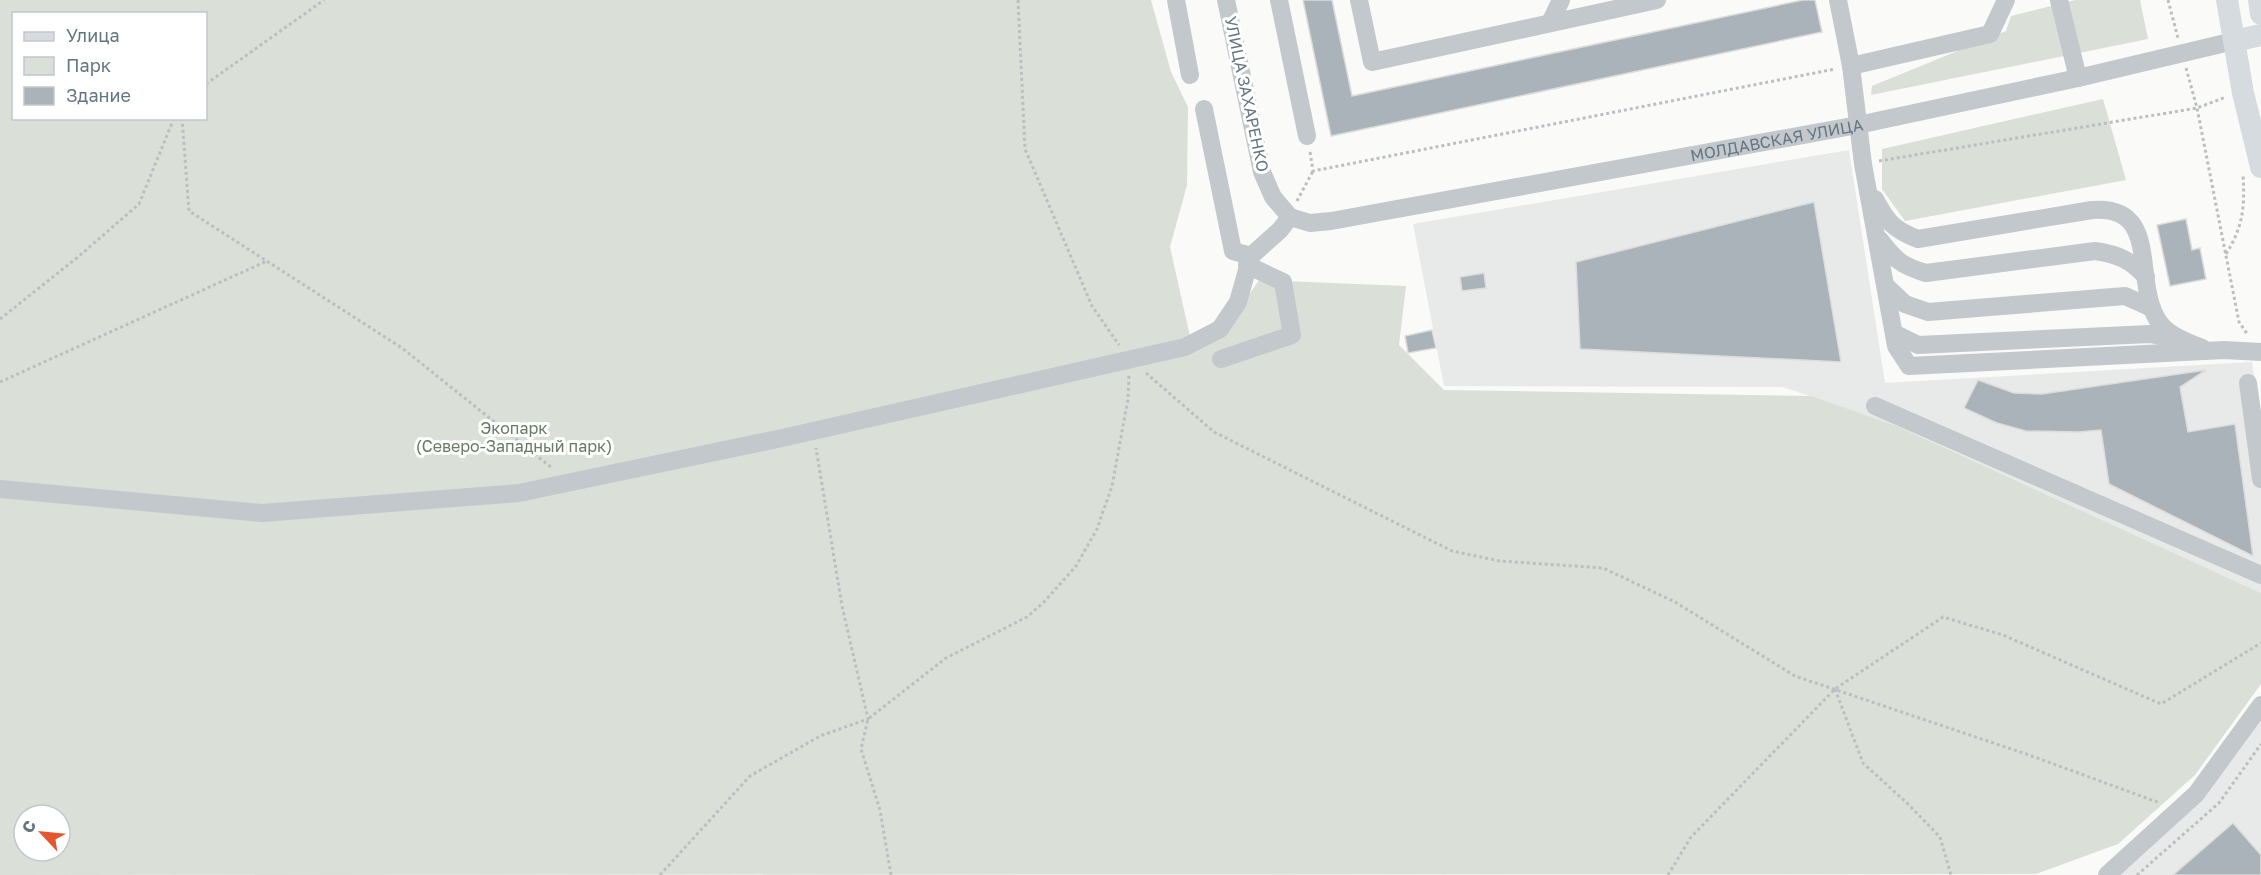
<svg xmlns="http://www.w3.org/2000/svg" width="2261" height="875" font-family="'Golos Text',sans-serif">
	<rect width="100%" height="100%" fill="#fafaf8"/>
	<!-- built -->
	<path fill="#e8e9e9" d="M1849 150 1885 383 2252 362 2261 421V593L1897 426 1783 387 1444 386 1413 224Z
		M2261 718V875H2116Z"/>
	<!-- green -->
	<path fill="#dadfd7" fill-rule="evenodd" d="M0 0H1151L1171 72 1188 107 1187 185 1170 247 1193 350 1221 337 1259 280 1406 286 1399 345 1444 390 1811 396 1897 426 2261 593V684L2195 775 2118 844 2036 874 0 875ZM14 14H206V118H14ZM24 815H60V851H24Z
		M2075 0H2140L2148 39 1871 95 1872 86 2006 31 2011 16Z
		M2103 99 2126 180 1905 221 1882 189V149Z"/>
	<!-- building -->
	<path fill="#aab3b9" stroke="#dcdcda" stroke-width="1.5" d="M1303 0H1332L1352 96 1803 0H1815L1822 32 1331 136Z
		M1814 202 1841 362 1580 349 1576 262Z
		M2186 219 2192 250 2200 248 2206 279 2170 286 2157 225Z
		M1484 273 1486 288 1462 291 1460 277Z
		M1432 330 1436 348 1408 353 1405 336Z
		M2206 370 2180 387 2188 432 2235 424 2253 556 2109 484 2101 430 2078 432 2026 431 1997 423 1964 408 1978 380 2014 393 2042 394Z
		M2233 823 2261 855V875H2173Z"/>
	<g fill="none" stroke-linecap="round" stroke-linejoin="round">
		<!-- path -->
		<path stroke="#bbbfc2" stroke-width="3" stroke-dasharray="3 3" stroke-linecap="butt" d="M1018 0 1025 149 1092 306 1119 345
			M2168 0 2178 38
			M2186 68 2197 108 2239 322 2248 335
			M206 84 324 0
			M182 118 189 211 402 348 552 468
			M1310 152 1313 171 1835 69
			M1879 161 2197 108 2226 97
			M1297 201 1313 171
			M2226 254C2243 227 2245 207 2243 175
			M0 319 78 257 139 204 174 118
			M1146 373 1214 432 1452 551 1500 561 1603 568 1675 602 1795 676 2029 755 2160 803
			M0 382 267 261
			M1835 689 1863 763 1908 804 1940 837 1951 875
			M660 875 750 776 820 736 868 719 842 606 816 448
			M891 875 880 810 861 749 868 719 946 658 1027 617 1044 602 1076 566 1097 529 1112 486 1128 399 1129 375
			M1668 875 1691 837 1835 689 1943 617 2003 635 2161 704 2261 643
			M2137 875 2219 803 2261 744"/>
		<!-- minor -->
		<g stroke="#c3c8cc" stroke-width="18">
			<path d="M1176 0 1190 75"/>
			<path d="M1226 0 1262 172 1273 197 1290 217"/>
			<path d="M1279 0 1307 136"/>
			<path d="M1359 0 1372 62 1657 0"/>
			<path d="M1838 0 1851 66 1863 164 1896 346 1909 366 2224 350 2261 352"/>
			<path d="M2059 0 2078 78"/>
			<path d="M1550 23 1561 0"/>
			<path d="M1851 66 1990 34 2006 0"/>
			<path d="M1204 109 1233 251 1251 256"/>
			<path d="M1875 199C1887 222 1894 230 1918 239L2092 210C2167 204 2127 293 2165 329 2175 338 2189 343 2202 348"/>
			<path id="s1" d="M1290 217 1310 223 1331 221 1858 125 2078 78 2234 41"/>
			<path d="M1880 240C1895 260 1902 266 1926 273L2095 251C2117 254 2131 260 2146 277"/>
			<path d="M1886 286 1905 304 1928 312 2125 296 2152 308"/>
			<path d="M1894 333 1918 345 2150 334 2176 339"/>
			<path d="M1221 359 1292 335 1283 282 1247 265"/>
			<path d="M2248 383 2261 479"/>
			<path d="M1875 406 2261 575"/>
			<path d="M0 489 262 513 519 493 782 438 1185 347 1220 329 1238 302 1251 256 1280 230 1290 217"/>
			<path d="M2107 875 2196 794 2261 705"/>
		</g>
		<!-- major -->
		<path stroke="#d6dbdf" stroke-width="22" d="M2227 0 2243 93 2261 167
			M2259 0 2261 14
			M2234 41 2261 35"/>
	</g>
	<g text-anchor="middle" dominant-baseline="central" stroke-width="6" stroke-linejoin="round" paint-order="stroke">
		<!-- street labels -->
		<g font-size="16" fill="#657683" stroke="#fff">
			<text transform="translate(1247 94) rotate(78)">УЛИЦА ЗАХАРЕНКО</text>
			<text stroke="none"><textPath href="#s1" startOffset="495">МОЛДАВСКАЯ УЛИЦА</textPath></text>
		</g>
		<!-- park labels -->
		<g font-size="16" fill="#687a64" stroke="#fff">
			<text x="514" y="428">Экопарк<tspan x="514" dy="18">(Северо-Западный парк)</tspan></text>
		</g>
	</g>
	<!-- legend -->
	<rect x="12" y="12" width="195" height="108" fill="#ffffff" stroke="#c1c8cd" stroke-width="1.5"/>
	<rect x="24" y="32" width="30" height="9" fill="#d6dbdf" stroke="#c1c8cd" stroke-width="1.5"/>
	<text x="66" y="42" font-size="18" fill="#657683">Улица</text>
	<rect x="24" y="57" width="30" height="18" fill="#dadfd7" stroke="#c1c8cd" stroke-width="1.5"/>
	<text x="66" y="72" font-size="18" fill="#657683">Парк</text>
	<rect x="24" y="87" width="30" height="18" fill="#aab3b9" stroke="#c1c8cd" stroke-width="1.5"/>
	<text x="66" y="102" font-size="18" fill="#657683">Здание</text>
	<!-- north arrow -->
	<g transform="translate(42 833) rotate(296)"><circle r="28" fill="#ffffff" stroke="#c1c8cd" stroke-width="1.5"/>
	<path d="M0-4.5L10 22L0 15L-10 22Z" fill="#e4572e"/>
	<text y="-9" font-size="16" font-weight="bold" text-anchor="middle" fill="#657683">С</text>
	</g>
</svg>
